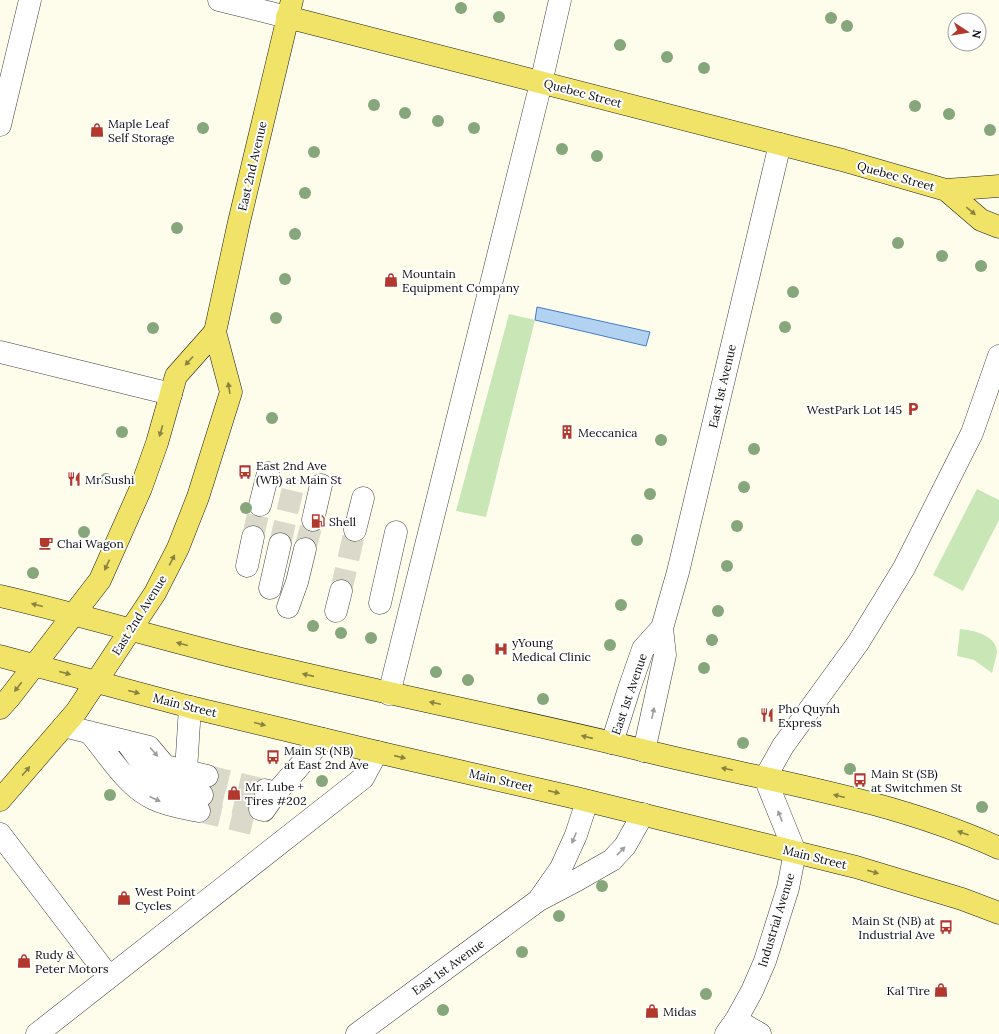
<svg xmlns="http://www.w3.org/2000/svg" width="999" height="1034" font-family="Lora,serif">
	<rect width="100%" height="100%" fill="#fefdeb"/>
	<!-- green -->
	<path fill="#c9e6b7" d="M509 314 535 320 486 517 456 511Z
		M977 489 999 500V520L963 591 933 575Z
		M960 629C972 630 997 635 997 652 996 659 993 667 992 673L974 660 957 656Z"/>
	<!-- water -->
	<path fill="#b3d2f2" stroke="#3e7dc5" d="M537 307 650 332 646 346 535 320Z"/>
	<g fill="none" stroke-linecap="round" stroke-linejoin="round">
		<!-- minor-tunnel -->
		<path stroke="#dad9ca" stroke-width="22" stroke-dasharray="22 11" stroke-linecap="butt" d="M253 537 260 505
			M280 544 295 479
			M305 549 313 520
			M341 591 355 530
			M207 776 265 790
			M202 795 260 809
			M199 811 253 824 264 810"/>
		<defs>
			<path id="minor" d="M219 0 287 17
				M0 125 30 0
				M0 352 171 394
				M260 505 268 473
				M313 520 321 485
				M355 530 363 498
				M247 566 253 537
				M270 588 280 544
				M380 603 396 532
				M288 607 297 582 305 549
				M336 611 341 591
				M389 694 541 83 560 0
				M64 726 149 747 165 766 207 776
				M89 732C109 755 126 786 154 799 168 806 184 808 199 811
				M126 741 151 776 161 785 202 795
				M612 743 629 689 643 649 662 628
				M644 751 665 655 662 628 678 572 780 144
				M186 771 190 707
				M265 790 276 793 323 739
				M260 809 264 810 276 793
				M0 834 109 977
				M540 898 561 868 576 835 587 801
				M736 1020 760 1034
				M37 1034 363 778 377 752
				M357 1034 539 900 577 880 612 860 625 846 643 814
				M726 1034 736 1020 752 991 765 961 788 888 795 852 765 778 783 746 858 643 904 568 972 433 999 356"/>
			<path id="major" d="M287 17 842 160 946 190 999 186
				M946 190 981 220 999 227
				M0 596C91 617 180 645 271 666 397 696 524 721 650 752 767 781 889 798 999 848
				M0 656 190 707 377 752 572 797 856 867 962 899 999 913
				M0 708 10 697 100 580 141 488 157 443 176 376 215 332
				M0 800 76 712 155 593 178 548 198 497 231 392 215 332 239 222 292 0"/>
		</defs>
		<!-- minor casing -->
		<use href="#minor" stroke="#3f3f3f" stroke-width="23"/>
		<!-- major casing -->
		<use href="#major" stroke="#1d1d1d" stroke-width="23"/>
		<!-- minor -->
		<use href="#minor" stroke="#fff" stroke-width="22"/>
		<!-- major -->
		<use href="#major" stroke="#f1e268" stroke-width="22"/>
	</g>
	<!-- trees -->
	<g fill="#86a67b">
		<circle cx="461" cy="8" r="6"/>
		<circle cx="499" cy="17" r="6"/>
		<circle cx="831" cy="18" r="6"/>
		<circle cx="847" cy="26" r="6"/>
		<circle cx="620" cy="45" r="6"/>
		<circle cx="667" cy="57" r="6"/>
		<circle cx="704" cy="68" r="6"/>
		<circle cx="374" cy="105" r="6"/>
		<circle cx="915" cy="106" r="6"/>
		<circle cx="405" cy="113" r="6"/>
		<circle cx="949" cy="114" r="6"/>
		<circle cx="438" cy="121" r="6"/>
		<circle cx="203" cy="128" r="6"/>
		<circle cx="474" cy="128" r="6"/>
		<circle cx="990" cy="130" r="6"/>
		<circle cx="562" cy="149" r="6"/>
		<circle cx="314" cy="152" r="6"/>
		<circle cx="597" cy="156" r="6"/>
		<circle cx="305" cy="193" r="6"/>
		<circle cx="177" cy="228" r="6"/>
		<circle cx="295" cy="234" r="6"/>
		<circle cx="898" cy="243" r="6"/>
		<circle cx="942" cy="256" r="6"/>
		<circle cx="981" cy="266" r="6"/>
		<circle cx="285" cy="279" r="6"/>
		<circle cx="793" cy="292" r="6"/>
		<circle cx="276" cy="318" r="6"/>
		<circle cx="785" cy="327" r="6"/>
		<circle cx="153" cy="328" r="6"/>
		<circle cx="272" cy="418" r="6"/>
		<circle cx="122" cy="432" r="6"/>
		<circle cx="661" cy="440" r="6"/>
		<circle cx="754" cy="449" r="6"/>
		<circle cx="106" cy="479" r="6"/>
		<circle cx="744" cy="487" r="6"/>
		<circle cx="650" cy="494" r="6"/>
		<circle cx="246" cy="508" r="6"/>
		<circle cx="737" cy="526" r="6"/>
		<circle cx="84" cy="532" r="6"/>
		<circle cx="637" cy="540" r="6"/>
		<circle cx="727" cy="566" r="6"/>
		<circle cx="33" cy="573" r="6"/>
		<circle cx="621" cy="605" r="6"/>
		<circle cx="718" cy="611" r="6"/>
		<circle cx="313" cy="626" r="6"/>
		<circle cx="341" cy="633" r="6"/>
		<circle cx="371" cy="638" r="6"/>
		<circle cx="712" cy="640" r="6"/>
		<circle cx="610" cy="645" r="6"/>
		<circle cx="704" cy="668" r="6"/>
		<circle cx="436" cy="672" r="6"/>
		<circle cx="468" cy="680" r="6"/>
		<circle cx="543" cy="699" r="6"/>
		<circle cx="743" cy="743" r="6"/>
		<circle cx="850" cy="769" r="6"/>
		<circle cx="322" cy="781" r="6"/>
		<circle cx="110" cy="795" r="6"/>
		<circle cx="982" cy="807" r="6"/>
		<circle cx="602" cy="886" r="6"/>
		<circle cx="559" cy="916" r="6"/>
		<circle cx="522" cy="952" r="6"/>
		<circle cx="706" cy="994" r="6"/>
		<circle cx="443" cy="1010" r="6"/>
	</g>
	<!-- one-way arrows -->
	<defs><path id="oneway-solid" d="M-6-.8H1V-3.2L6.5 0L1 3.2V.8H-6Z"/></defs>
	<g fill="#8a823f">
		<use href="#oneway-solid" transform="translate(971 211) rotate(40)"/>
		<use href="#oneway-solid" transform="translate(189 361) rotate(132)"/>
		<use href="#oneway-solid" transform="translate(229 388) rotate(-99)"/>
		<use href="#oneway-solid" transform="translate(161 431) rotate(106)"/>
		<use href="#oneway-solid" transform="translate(172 560) rotate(-63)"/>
		<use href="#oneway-solid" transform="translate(107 565) rotate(115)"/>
		<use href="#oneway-solid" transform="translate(37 605) rotate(-166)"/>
		<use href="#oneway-solid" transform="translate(182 644) rotate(-165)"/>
		<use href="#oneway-solid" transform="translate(65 673) rotate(15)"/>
		<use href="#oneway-solid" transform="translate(308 675) rotate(-167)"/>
		<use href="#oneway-solid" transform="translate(18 687) rotate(128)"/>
		<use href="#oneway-solid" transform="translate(134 692) rotate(15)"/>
		<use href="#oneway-solid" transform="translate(435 703) rotate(-168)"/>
		<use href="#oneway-solid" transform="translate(260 724) rotate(14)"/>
		<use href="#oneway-solid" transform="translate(587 737) rotate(-167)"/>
		<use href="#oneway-solid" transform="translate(400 757) rotate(13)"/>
		<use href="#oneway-solid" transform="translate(727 769) rotate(-168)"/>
		<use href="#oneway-solid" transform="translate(26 771) rotate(-49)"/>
		<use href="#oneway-solid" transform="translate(554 792) rotate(13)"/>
		<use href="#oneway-solid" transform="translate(839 796) rotate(-166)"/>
		<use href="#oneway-solid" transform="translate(963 833) rotate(-160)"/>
		<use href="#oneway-solid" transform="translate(873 872) rotate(16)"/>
	</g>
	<g fill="#9e9e9e">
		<use href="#oneway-solid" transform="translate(653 713) rotate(-78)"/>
		<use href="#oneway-solid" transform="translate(154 752) rotate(49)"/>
		<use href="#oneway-solid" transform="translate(155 799) rotate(24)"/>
		<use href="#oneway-solid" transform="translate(780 816) rotate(-111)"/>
		<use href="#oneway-solid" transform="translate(574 838) rotate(112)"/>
		<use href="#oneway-solid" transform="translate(621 851) rotate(-46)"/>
	</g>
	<!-- icons -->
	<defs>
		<symbol id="shop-bare" viewBox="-9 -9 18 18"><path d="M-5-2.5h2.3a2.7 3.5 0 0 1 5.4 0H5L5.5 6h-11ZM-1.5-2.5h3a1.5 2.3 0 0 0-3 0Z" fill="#b3382c" stroke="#fff" stroke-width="2.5" paint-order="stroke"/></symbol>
		<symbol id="parking-bare" viewBox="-9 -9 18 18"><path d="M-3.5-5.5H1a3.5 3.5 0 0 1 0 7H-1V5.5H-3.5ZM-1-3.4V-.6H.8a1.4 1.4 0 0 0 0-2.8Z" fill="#b3382c" stroke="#fff" stroke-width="2.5" paint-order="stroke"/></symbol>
		<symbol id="building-bare" viewBox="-9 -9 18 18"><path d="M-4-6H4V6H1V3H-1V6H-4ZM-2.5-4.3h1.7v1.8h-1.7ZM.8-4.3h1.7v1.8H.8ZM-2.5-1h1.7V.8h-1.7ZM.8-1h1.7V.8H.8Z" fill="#b3382c" stroke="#fff" stroke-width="2.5" paint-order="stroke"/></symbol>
		<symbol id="bus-bare" viewBox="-9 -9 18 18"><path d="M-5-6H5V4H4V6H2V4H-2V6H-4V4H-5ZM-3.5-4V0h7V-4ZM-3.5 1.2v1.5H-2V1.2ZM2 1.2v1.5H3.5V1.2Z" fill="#b3382c" stroke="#fff" stroke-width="2.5" paint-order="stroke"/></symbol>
		<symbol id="restaurant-bare" viewBox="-9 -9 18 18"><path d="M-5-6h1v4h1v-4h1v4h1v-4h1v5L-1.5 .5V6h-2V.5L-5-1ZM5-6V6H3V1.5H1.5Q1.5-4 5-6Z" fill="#b3382c" stroke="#fff" stroke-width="2.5" paint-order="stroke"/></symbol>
		<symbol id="fuel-bare" viewBox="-9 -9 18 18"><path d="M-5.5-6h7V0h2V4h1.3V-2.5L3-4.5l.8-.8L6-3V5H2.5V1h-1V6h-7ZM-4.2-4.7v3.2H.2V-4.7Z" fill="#b3382c" stroke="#fff" stroke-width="2.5" paint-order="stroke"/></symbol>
		<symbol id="cafe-bare" viewBox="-9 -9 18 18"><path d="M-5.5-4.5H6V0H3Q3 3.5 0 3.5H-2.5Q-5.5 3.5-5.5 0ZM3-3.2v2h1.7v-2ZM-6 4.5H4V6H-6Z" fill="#b3382c" stroke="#fff" stroke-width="2.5" paint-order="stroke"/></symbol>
		<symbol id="hospital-bare" viewBox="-9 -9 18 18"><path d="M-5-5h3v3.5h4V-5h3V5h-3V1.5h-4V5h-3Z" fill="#b3382c" stroke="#fff" stroke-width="2.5" paint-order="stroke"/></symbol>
	</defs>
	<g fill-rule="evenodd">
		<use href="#shop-bare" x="87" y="120" width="20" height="20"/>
		<use href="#shop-bare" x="381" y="270" width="20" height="20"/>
		<use href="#parking-bare" x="903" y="399" width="20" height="20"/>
		<use href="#building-bare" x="557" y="422" width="20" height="20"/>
		<use href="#bus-bare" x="235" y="462" width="20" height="20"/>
		<use href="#restaurant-bare" x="64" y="469" width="20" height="20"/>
		<use href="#fuel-bare" x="308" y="511" width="20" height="20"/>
		<use href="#cafe-bare" x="36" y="533" width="20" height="20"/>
		<use href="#hospital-bare" x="491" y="639" width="20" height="20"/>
		<use href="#restaurant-bare" x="757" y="705" width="20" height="20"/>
		<use href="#bus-bare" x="263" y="747" width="20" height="20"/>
		<use href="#bus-bare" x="850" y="770" width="20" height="20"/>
		<use href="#shop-bare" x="224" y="783" width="20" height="20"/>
		<use href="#shop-bare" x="114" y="888" width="20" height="20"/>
		<use href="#bus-bare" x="936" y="917" width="20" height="20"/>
		<use href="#shop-bare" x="14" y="951" width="20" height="20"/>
		<use href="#shop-bare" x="931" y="980" width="20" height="20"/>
		<use href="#shop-bare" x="642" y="1001" width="20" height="20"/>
	</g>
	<g text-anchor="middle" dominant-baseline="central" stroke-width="4" stroke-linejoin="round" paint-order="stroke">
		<!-- street labels -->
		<g font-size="12" fill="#0c0c0c" stroke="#fff">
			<text transform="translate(583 93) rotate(15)">Quebec Street</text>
			<text transform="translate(252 166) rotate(-77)">East 2nd Avenue</text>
			<text transform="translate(896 176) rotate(16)">Quebec Street</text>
			<text transform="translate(722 386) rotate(-77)">East 1st Avenue</text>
			<text transform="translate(139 615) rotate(-58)">East 2nd Avenue</text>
			<text transform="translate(629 694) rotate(-71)">East 1st Avenue</text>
			<text transform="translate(185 705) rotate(14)">Main Street</text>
			<text transform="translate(501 780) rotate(13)">Main Street</text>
			<text transform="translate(815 857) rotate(14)">Main Street</text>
			<text transform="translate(776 920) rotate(-73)">Industrial Avenue</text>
			<text transform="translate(448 967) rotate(-36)">East 1st Avenue</text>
		</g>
		<!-- poi labels -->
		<g font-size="12" fill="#0c0c0c" stroke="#fff" text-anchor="start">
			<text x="108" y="123">Maple Leaf<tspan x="108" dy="14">Self Storage</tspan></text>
			<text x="402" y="273">Mountain<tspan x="402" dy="14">Equipment Company</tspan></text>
			<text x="902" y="409" text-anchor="end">WestPark Lot 145</text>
			<text x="578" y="432">Meccanica</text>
			<text x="256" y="465">East 2nd Ave<tspan x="256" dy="14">(WB) at Main St</tspan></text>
			<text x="85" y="479">Mr Sushi</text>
			<text x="329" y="521">Shell</text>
			<text x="57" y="543">Chai Wagon</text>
			<text x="512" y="642">yYoung<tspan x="512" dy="14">Medical Clinic</tspan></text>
			<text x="778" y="708">Pho Quynh<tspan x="778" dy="14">Express</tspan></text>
			<text x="284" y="750">Main St (NB)<tspan x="284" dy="14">at East 2nd Ave</tspan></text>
			<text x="871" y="773">Main St (SB)<tspan x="871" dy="14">at Switchmen St</tspan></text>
			<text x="245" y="786">Mr. Lube +<tspan x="245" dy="14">Tires #202</tspan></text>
			<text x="135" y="891">West Point<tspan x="135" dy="14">Cycles</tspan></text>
			<text x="935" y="920" text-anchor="end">Main St (NB) at<tspan x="935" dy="14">Industrial Ave</tspan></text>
			<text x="35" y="954">Rudy &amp;<tspan x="35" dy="14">Peter Motors</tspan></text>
			<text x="930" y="990" text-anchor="end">Kal Tire</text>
			<text x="663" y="1011">Midas</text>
		</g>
	</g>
	<!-- north arrow -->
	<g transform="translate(967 32) rotate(102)"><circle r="19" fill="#ffffff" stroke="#9e9e9e"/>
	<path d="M0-3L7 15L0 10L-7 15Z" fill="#b3382c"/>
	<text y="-6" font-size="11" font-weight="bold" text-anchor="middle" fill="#0c0c0c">N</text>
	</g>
</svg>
